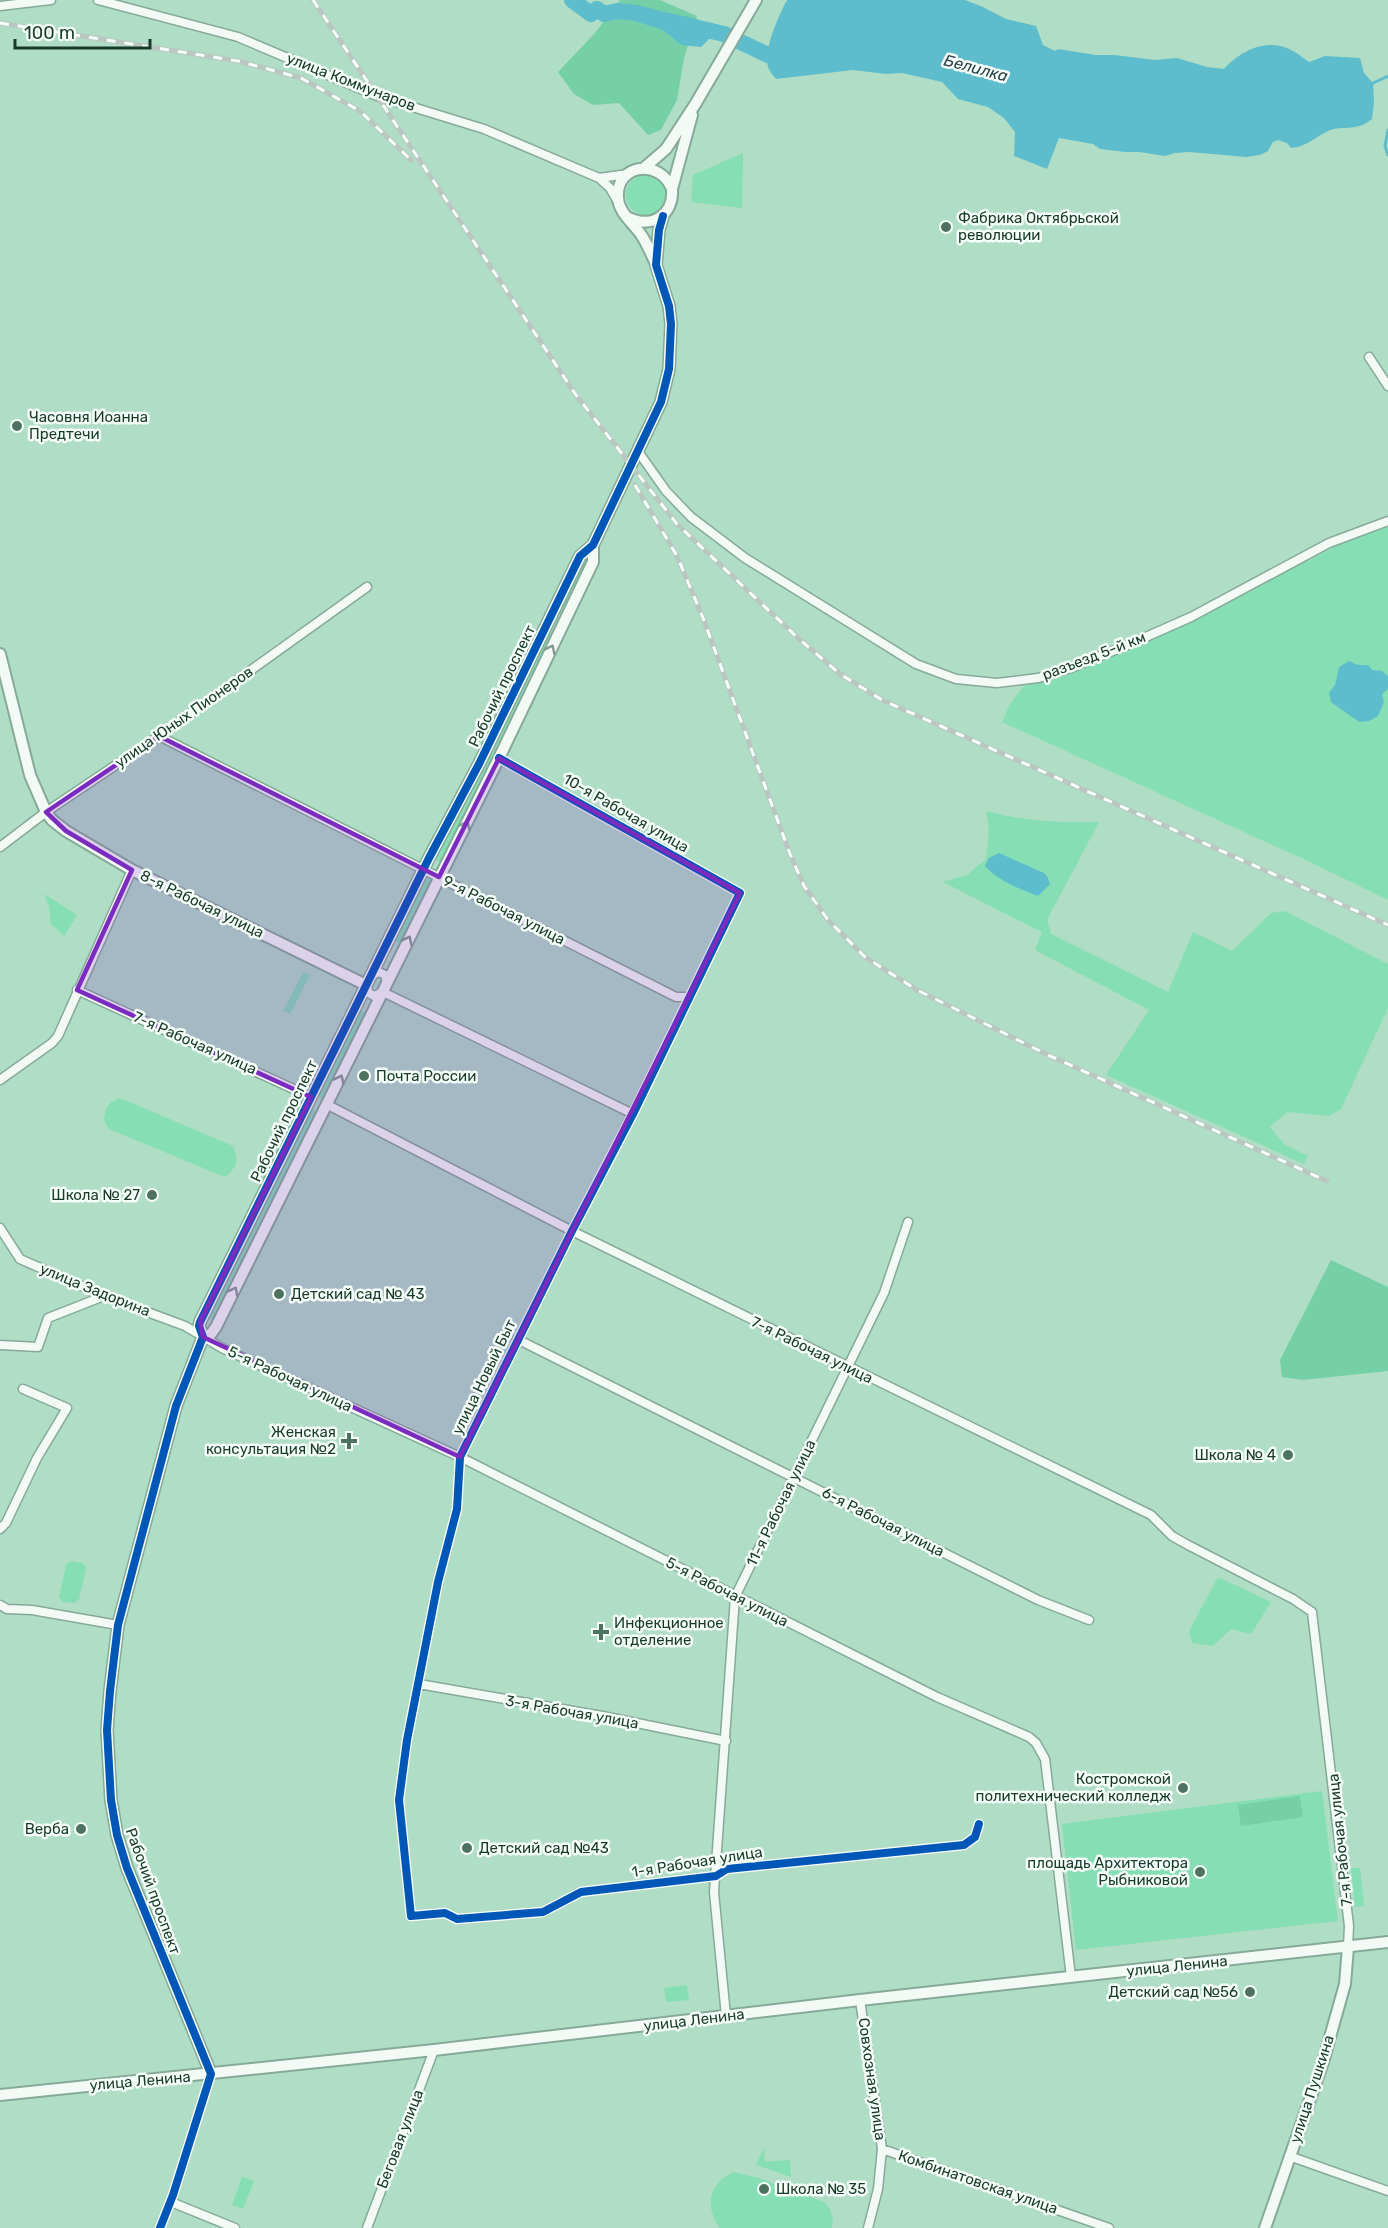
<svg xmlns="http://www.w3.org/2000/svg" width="1388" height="2228" font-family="Rubik,sans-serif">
	<rect width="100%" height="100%" fill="#b0ddc6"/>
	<!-- green -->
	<path fill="#86deb4" d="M743 153 742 208 691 202 693 175Z
		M626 195a20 20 0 1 1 40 0a20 20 0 1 1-40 0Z
		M1388 520V900L1310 862 1002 722 1010 704 1024 686 1150 640Z
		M585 558 589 560 558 624 554 621Z
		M549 632 553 634 440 862 434 859Z
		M986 811C1023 821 1060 823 1099 822L1047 920 1051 934 1168 992 1193 932 1232 951 1271 913 1285 911 1388 964V1008L1341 1109 1329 1116 1287 1112 1270 1127 1285 1145 1308 1156 1304 1164 1106 1075 1149 1010 1035 950 1042 932 943 882 967 875 986 859 989 830Z
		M427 876 432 879 400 944 394 941Z
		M44 894 77 915 64 936 51 924 49 906Z
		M303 972 310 975 290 1014 283 1011Z
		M360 1010 365 1012 323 1099 318 1096Z
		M120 1098 233 1146C239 1160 237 1168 225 1177L109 1129 104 1120C105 1108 108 1102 120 1098Z
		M311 1109 317 1112 214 1320 208 1317Z
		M71 1561 83 1563 86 1568 79 1600 74 1603 63 1602 59 1597 66 1565Z
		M1218 1577 1271 1602 1251 1634 1231 1629 1213 1646 1192 1643 1189 1631Z
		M1322 1791 1338 1921 1076 1950 1062 1824Z
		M1351 1868H1360L1364 1906 1355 1907Z
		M687 1985 689 2000 666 2002 664 1988Z
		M764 2148 765 2162 790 2160 791 2177 756 2165Z
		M733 2172 759 2178 824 2202C832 2210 834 2217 832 2228H720C704 2206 709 2184 733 2172Z
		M242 2177 254 2181 243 2209 232 2205Z"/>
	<!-- forest -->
	<path fill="#76d0a7" d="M620 0H660L697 16 684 58 677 100 661 130 648 135 619 103 593 105 574 94 558 72 595 33Z
		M1331 1260 1388 1287V1371L1303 1380 1282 1377 1280 1360Z
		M1300 1796 1303 1817 1241 1826 1238 1805Z"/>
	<!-- water -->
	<path fill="#5ebdcc" d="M787 0H965L983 7 1006 19 1036 26 1043 45 1055 51 1058 49 1096 55H1115L1155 60 1177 58 1207 67 1224 69C1241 50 1269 37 1293 51 1299 54 1303 58 1309 62L1325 56 1360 58 1364 73 1373 83 1374 102 1372 119C1356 133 1341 124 1326 132 1314 138 1306 147 1291 148L1287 143 1278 140 1273 142 1268 151 1260 155 1246 157 1189 152 1175 153 1165 156 1139 152H1125L1100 149 1093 144 1059 138 1047 169 1014 156 1015 132 1004 118 988 107 958 99 942 82 902 73 886 74 853 70 776 79C774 76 769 71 768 67 763 50 779 15 787 0Z
		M643 6C671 16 700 15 725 31L724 34 712 36 701 47 681 45 663 30 632 20 617 11Z
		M1349 661 1358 665H1368L1372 670 1382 671 1388 676V689L1382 694 1384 702 1378 716 1369 721 1359 722 1331 702 1329 693 1335 685 1339 667Z
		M999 853 1044 873 1048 878 1050 884 1038 896C1020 889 998 881 985 866L989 858Z"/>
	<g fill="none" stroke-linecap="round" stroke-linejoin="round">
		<!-- stream -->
		<path stroke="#5ebdcc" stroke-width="3" d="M1371 84 1388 76
			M1388 130 1385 146 1388 155"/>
		<!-- river -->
		<path stroke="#5ebdcc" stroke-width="16" d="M572 0 591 14 597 9 604 14 617 11 637 13
			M703 29 724 34 768 55 788 52"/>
		<defs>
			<path id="street" d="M98 0 238 37 377 96 484 129 599 178 610 188 618 202
				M0 6 51 0
				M599 178 628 174
				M1369 357 1388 386
				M637 450 666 491 691 517 745 558 916 664 956 679 997 683 1038 678 1071 668 1130 644 1191 617 1329 543 1388 521
				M159 736 676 997H690
				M499 758 740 893 633 1114 572 1231 460 1457 457 1509 438 1582 407 1740 399 1800 411 1916 445 1913 457 1919 543 1912 581 1892 716 1876 727 1869 964 1845 975 1837 979 1824
				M0 847 46 812 159 736 367 587
				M370 976 379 972 385 975 387 983
				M366 985 369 993 374 996 383 992 633 1114
				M77 990 311 1097
				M0 1080 52 1043 58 1036 132 870
				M328 1105 572 1231 1151 1515 1172 1536 1188 1545 1293 1599 1312 1612 1349 1926 1348 1947
				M0 1228 20 1259 104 1296 185 1326 222 1348 460 1457 937 1697 1029 1737 1036 1743 1045 1759 1071 1977
				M517 1339 1038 1600 1089 1620
				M0 1345 38 1347 48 1318 104 1296
				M0 1529 6 1523 37 1458 67 1408 23 1389
				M0 1605 7 1609 32 1610 118 1625
				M419 1684 602 1716 726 1741
				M860 2000 882 2149 878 2189 868 2228
				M726 2016 714 1892 735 1597 884 1293 908 1222
				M882 2149 1109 2228
				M1289 2156 1388 2191
				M171 2202 235 2228
				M160 2228 173 2195 211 2074
				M367 2228 434 2050"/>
			<path id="secondary" d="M644 168 666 149 696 103 756 0
				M629 218C653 229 674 214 672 189L692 115
				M655 262C651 253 647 244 642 236 634 224 618 212 618 197 616 164 660 158 672 189
				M0 654 30 775 46 812 52 820 66 831 132 870 366 985
				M203 1337 211 1334 216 1327 499 758 593 562V545
				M211 2074 127 1868 117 1835 111 1800 107 1730 110 1691 118 1625 176 1406 203 1337 199 1326 200 1322 429 858 480 762 580 556 593 545 661 402 669 369 671 324 669 306 656 265 659 230 663 216
				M0 2095 434 2050 860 2000 1388 1942
				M1265 2228 1323 2062 1345 1984 1348 1947"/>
		</defs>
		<!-- street casing -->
		<use href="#street" stroke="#86aa98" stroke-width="11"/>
		<!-- secondary casing -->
		<use href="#secondary" stroke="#86aa98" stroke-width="14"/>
		<!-- street -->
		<use href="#street" stroke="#f3faf6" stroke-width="8"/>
		<!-- secondary -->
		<use href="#secondary" stroke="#f3faf6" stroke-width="10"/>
		<defs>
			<path id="rail" d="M313 0 576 395 677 524 799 639 840 674 882 700 1388 925
				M0 23 238 61 301 78 360 111 411 160
				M635 485 677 556 703 618 790 854 804 886 828 920 865 957 917 990 1048 1055 1327 1181"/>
		</defs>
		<!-- rail casing -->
		<use href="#rail" stroke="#bac7c1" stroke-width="5"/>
		<!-- rail -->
		<use href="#rail" stroke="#f6fefa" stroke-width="3" stroke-dasharray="9" stroke-linecap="butt"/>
		<defs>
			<path id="cycleway" d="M499 758 740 893 633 1114 572 1231 460 1457 457 1509 438 1582 407 1740 399 1800 411 1916 445 1913 457 1919 543 1912 581 1892 716 1876 727 1869 964 1845 975 1837 979 1824
				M160 2228 173 2195 211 2074 127 1868 117 1835 111 1800 107 1730 110 1691 118 1625 176 1406 203 1337 199 1326 200 1322 429 858 480 762 580 556 593 545 661 402 669 369 671 324 669 306 656 265 659 230 663 216"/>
		</defs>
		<!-- cycleway casing -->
		<use href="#cycleway" stroke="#f6fefa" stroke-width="11"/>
		<!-- cycleway -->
		<use href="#cycleway" stroke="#0057b8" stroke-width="8"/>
	</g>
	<!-- one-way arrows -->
	<defs><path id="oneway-chevron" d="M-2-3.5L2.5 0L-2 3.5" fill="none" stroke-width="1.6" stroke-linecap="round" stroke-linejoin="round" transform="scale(1.5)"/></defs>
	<g stroke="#859a90">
		<use href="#oneway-chevron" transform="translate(551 649) rotate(-64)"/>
		<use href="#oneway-chevron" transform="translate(466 825) rotate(-64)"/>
		<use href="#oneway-chevron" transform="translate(408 940) rotate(-64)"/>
		<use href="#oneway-chevron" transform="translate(340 1079) rotate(-64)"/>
		<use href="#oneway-chevron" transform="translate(234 1291) rotate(-63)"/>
	</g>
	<!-- marked area -->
	<path fill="#7b2cbf" fill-opacity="0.2" stroke="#7b2cbf" stroke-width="4.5" stroke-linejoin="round" d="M159 736 439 877 499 758 740 893 460 1457 203 1337 200 1322 311 1097 77 990 132 870 66 831 46 812Z"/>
	<!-- markers -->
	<g fill="#4d7360" stroke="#f6fefa" stroke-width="2">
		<circle cx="946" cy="227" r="6"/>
		<circle cx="17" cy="426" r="6"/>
		<circle cx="364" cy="1076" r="6"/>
		<circle cx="152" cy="1195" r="6"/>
		<circle cx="279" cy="1294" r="6"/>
		<path d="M346 1432h6v6h6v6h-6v6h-6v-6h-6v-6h6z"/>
		<circle cx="1288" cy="1455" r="6"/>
		<path d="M598 1623h6v6h6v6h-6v6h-6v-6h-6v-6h6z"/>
		<circle cx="1183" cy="1788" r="6"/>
		<circle cx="81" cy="1829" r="6"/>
		<circle cx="467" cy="1848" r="6"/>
		<circle cx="1200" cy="1872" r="6"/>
		<circle cx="1250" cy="1992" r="6"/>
		<circle cx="764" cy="2189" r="6"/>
	</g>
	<g text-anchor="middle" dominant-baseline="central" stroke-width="5" stroke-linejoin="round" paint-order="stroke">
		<!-- street labels -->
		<g font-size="15" fill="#173a29" stroke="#f6fefa">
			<text transform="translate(351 82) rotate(21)">улица Коммунаров</text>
			<text transform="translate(1094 656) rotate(-21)">разъезд 5-й км</text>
			<text transform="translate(502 686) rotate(-64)">Рабочий проспект</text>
			<text transform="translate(184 717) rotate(-35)">улица Юных Пионеров</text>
			<text transform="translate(626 813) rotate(30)">10-я Рабочая улица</text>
			<text transform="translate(202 904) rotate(26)">8-я Рабочая улица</text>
			<text transform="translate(504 910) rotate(27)">9-я Рабочая улица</text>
			<text transform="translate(195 1043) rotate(24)">7-я Рабочая улица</text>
			<text transform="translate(284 1121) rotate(-64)">Рабочий проспект</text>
			<text transform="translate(95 1290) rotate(22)">улица Задорина</text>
			<text transform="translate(812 1350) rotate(26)">7-я Рабочая улица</text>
			<text transform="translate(484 1377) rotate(-64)">улица Новый Быт</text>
			<text transform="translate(290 1379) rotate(25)">5-я Рабочая улица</text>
			<text transform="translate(781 1503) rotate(-64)">11-я Рабочая улица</text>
			<text transform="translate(883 1522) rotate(27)">6-я Рабочая улица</text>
			<text transform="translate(727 1592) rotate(27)">5-я Рабочая улица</text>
			<text transform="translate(572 1712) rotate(10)">3-я Рабочая улица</text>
			<text transform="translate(1340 1840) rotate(-96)">7-я Рабочая улица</text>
			<text transform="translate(697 1862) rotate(-9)">1-я Рабочая улица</text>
			<text transform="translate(153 1891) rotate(70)">Рабочий проспект</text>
			<text transform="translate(1177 1966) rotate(-6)">улица Ленина</text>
			<text transform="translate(694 2020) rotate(-7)">улица Ленина</text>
			<text transform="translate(872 2079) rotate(82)">Совхозная улица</text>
			<text transform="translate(140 2081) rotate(-5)">улица Ленина</text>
			<text transform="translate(1312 2089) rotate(-72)">улица Пушкина</text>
			<text transform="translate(400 2139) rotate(-69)">Беговая улица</text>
			<text transform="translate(978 2182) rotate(19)">Комбинатовская улица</text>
		</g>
		<!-- poi labels -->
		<g font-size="15" fill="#173a29" stroke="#f6fefa" text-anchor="start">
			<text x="958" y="218">Фабрика Октябрьской<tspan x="958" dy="17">революции</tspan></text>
			<text x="29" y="417">Часовня Иоанна<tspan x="29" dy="17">Предтечи</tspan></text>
			<text x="376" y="1076">Почта России</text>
			<text x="140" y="1195" text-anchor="end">Школа № 27</text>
			<text x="291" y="1294">Детский сад № 43</text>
			<text x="336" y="1432" text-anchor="end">Женская<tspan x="336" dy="17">консультация №2</tspan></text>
			<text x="1276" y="1455" text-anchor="end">Школа № 4</text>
			<text x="614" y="1623">Инфекционное<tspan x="614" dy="17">отделение</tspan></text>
			<text x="1171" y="1779" text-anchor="end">Костромской<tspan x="1171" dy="17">политехнический колледж</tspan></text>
			<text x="69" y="1829" text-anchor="end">Верба</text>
			<text x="479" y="1848">Детский сад №43</text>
			<text x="1188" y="1863" text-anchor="end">площадь Архитектора<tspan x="1188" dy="17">Рыбниковой</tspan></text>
			<text x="1238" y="1992" text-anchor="end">Детский сад №56</text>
			<text x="776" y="2189">Школа № 35</text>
		</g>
		<!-- water labels -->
		<g font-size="16" font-style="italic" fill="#274048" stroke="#f6fefa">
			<text transform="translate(976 68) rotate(15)">Белилка</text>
		</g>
	</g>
	<!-- scale -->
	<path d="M15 39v9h135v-9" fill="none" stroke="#173a29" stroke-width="3"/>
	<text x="24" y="39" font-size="18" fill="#173a29" stroke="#f6fefa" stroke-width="4.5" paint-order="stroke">100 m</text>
</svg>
